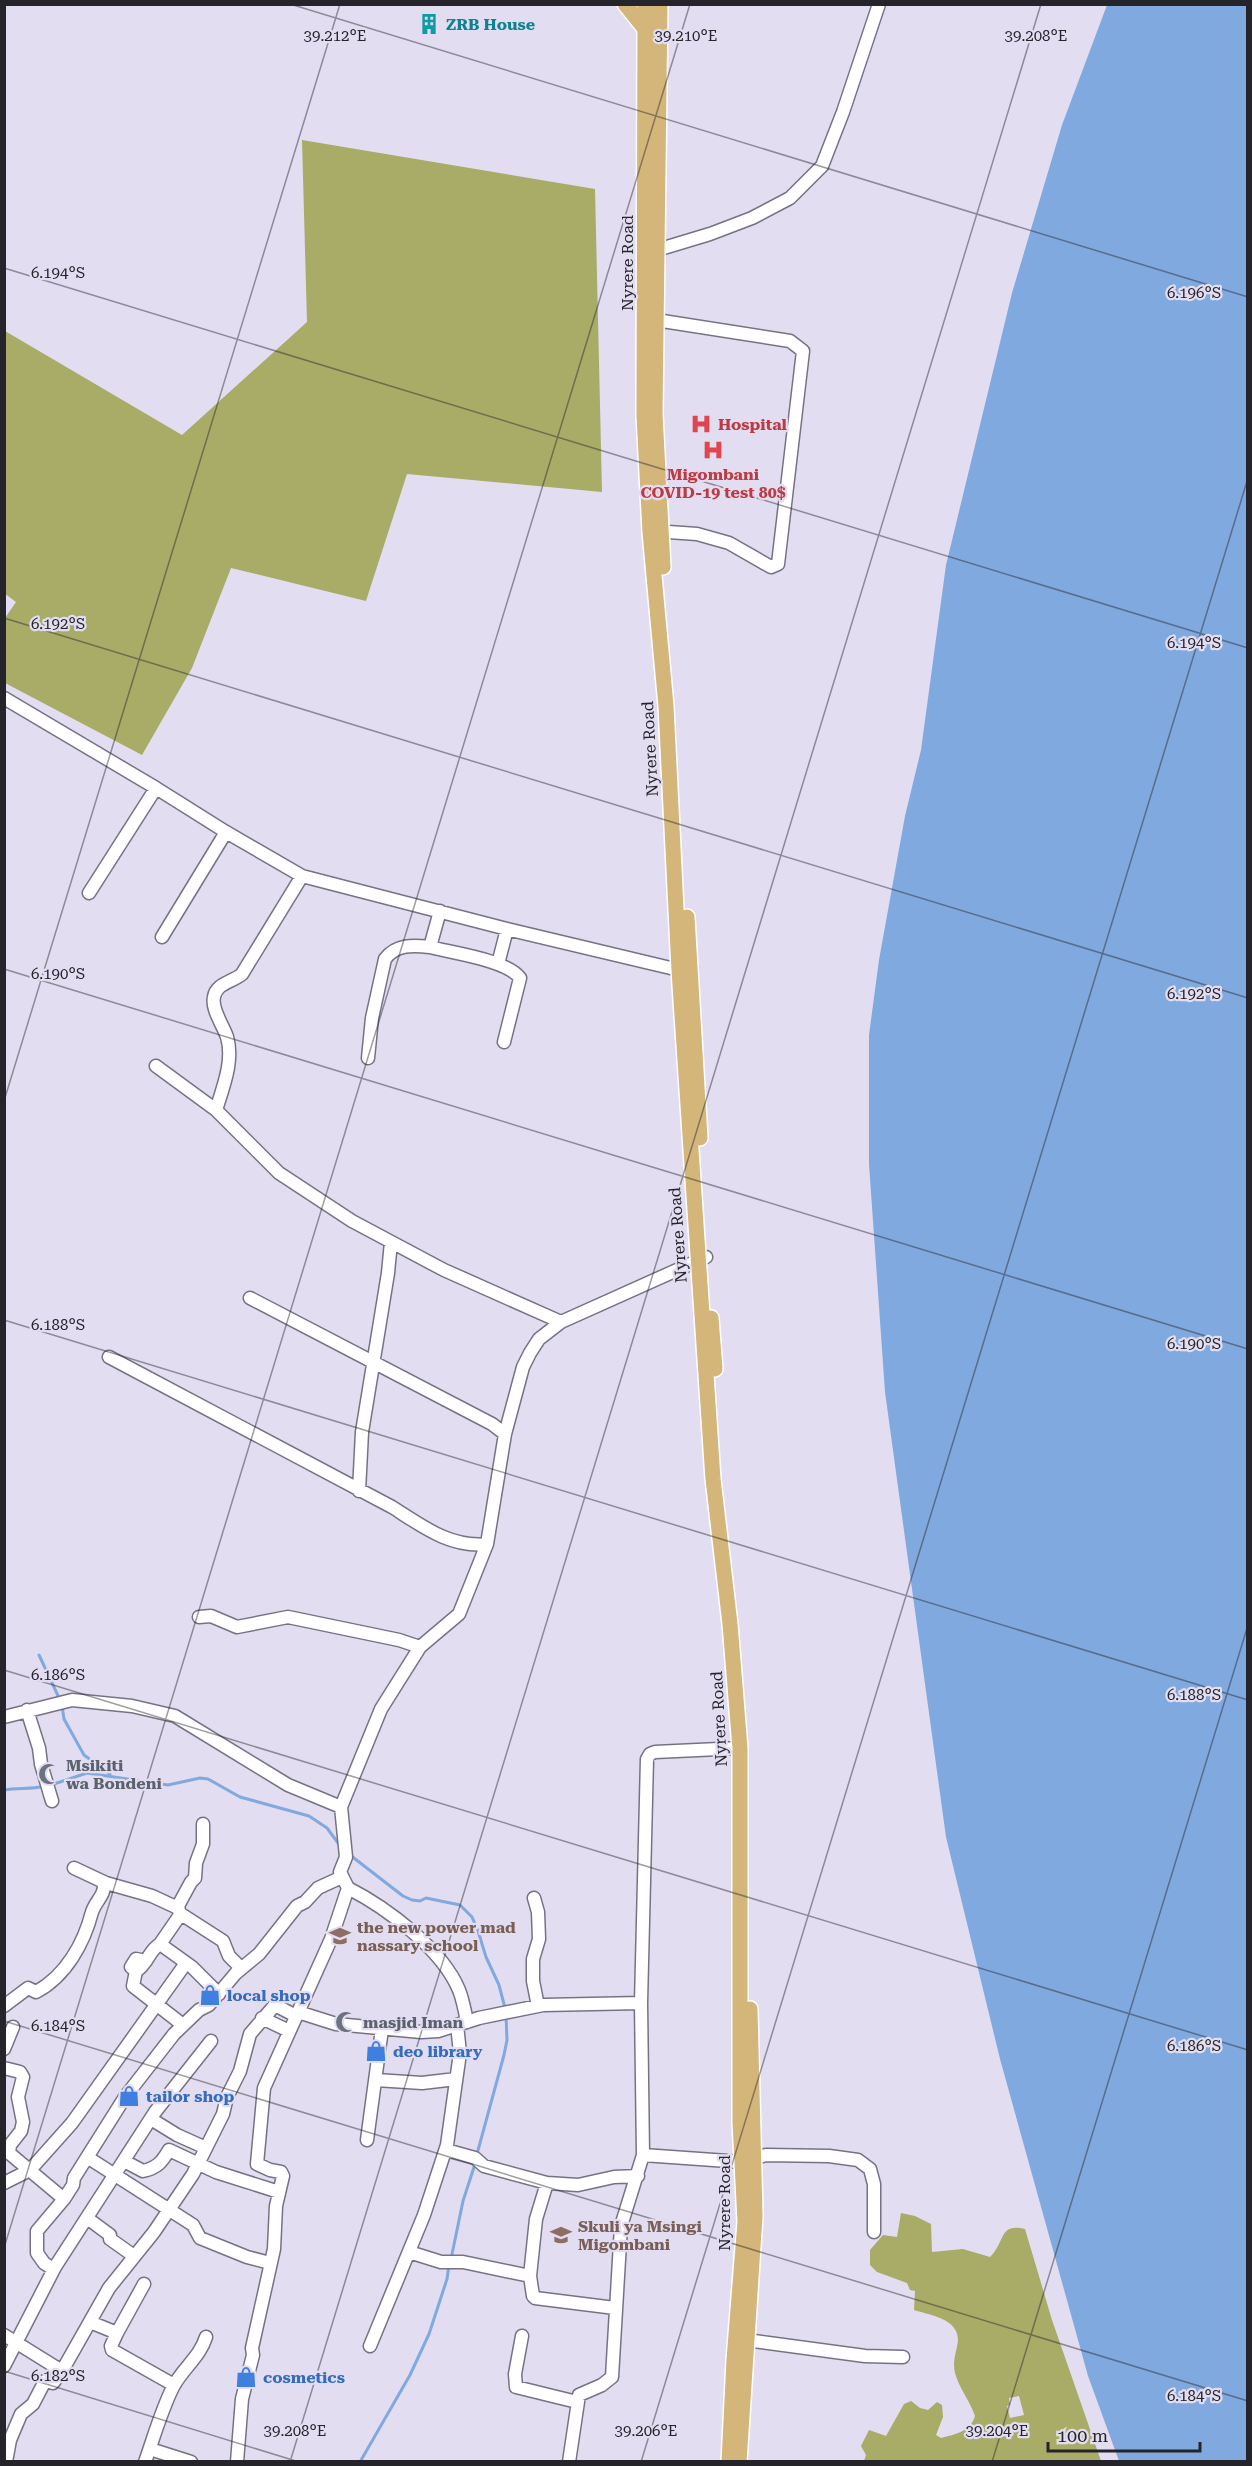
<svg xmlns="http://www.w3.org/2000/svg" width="1252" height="2466" font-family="'Roboto Serif',serif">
	<rect width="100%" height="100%" fill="#e3ddf1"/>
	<!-- forest -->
	<path fill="#a8ac67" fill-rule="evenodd" d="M302 140 595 189 602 492 407 474 366 601 231 568 192 668 142 755 5 683V618L16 602 4 593 5 331 182 435 307 322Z
		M901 2213 915 2216 931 2224 932 2252 963 2249 990 2257C1006 2242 998 2223 1025 2229L1052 2320 1101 2461H864L866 2455 861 2446 869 2430 886 2436 904 2404 911 2401 920 2408 928 2410 937 2402 942 2405 943 2417 936 2435 941 2438C956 2434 970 2432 975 2416 970 2401 959 2388 955 2373 952 2361 957 2351 958 2340 958 2318 929 2315 914 2310L915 2291 910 2290 907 2283 877 2272 870 2265V2250L883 2235 897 2237ZM1019 2396 1024 2415 1010 2418 1007 2406 1010 2405 1009 2398Z"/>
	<!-- water -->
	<path fill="#80a9df" d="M1107 5H1247V2461H1119L1088 2376 1000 2059 946 1837 885 1392 869 1164V1035L879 960 905 816 921 750 946 565 1012 293 1062 125Z"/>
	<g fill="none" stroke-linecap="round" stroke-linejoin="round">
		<!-- stream -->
		<path stroke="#80a9df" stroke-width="3" d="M39 1655 60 1700
			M62 1706 64 1719 84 1755 110 1774
			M51 1785 87 1773 168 1785 200 1778 208 1779 240 1797 309 1816 327 1828 341 1847
			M4 1790C18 1787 31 1790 44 1786
			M350 1855 403 1896 412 1900 420 1901 426 1898 460 1905 472 1917 478 1931 486 1957 499 1985 505 2008
			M477 2154 504 2055 507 2040 506 2015
			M451 2259 463 2201 475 2164
			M360 2462 410 2375 429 2334 447 2279 449 2265"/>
		<defs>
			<path id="minor" d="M649 250H657L710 234 752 218 790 198 822 166 843 112 879 4
				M654 531 697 534 729 543 771 567 778 564 803 351 790 341 656 320
				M4 698 156 788 226 832 302 876 507 929 679 970
				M89 893 156 788
				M162 937 226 832
				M430 947C452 953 507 960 520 978L504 1042
				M498 964 507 929
				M368 1058 372 1018 385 959C396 944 413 945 430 947L440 911
				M156 1066 216 1110 279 1173 352 1221 444 1270 561 1322
				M216 1110C223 1087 234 1061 227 1037 223 1025 211 1009 214 997 216 983 233 982 242 974L302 876
				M250 1298 492 1424 505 1434
				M109 1357 392 1507C422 1526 450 1548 487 1544
				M359 1491 362 1432 388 1273 391 1242
				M199 1617 211 1616 237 1627 288 1617 399 1640 420 1647
				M27 1710 39 1748 41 1764 52 1801
				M4 1717 72 1700 132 1706 175 1716 288 1785 341 1807
				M203 1824V1844L196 1863 195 1878 191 1882 178 1906 180 1915 160 1944 192 1967 219 1994
				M74 1868 106 1883 152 1896 178 1908
				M348 1888C387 1908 442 1949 459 1990 463 2000 465 2011 467 2022
				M534 1898 538 1912 539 1939 533 1959V1981L538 2006
				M181 1914 223 1941 229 1956 241 1968
				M146 1961 136 1959 131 1967 136 1971C147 1965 149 1950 160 1944
				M136 1971 133 1986 183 2025
				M4 2006 28 1988 36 1992C66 1976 84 1943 92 1912 96 1900 105 1896 104 1883
				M298 2012 336 2024 421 2032 438 2031 479 2018 543 2005 641 2003
				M262 2018 289 2031
				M4 2049 13 2027
				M4 2068 20 2072 23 2077 18 2097 23 2122 21 2131 10 2145 9 2153 64 2199 73 2185 74 2178 125 2097 174 2034 199 2010 209 2005 236 1973 259 1954 297 1906 305 1902 318 1888 342 1877
				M376 2080 422 2083 456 2079
				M151 2119 177 2135 206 2148
				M367 2140 382 2029
				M446 2150 475 2158 484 2166 547 2183 578 2185 614 2177 638 2176
				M643 2155 742 2162 766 2155 829 2156 858 2160 870 2169 874 2184V2232
				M87 2157 193 2225 200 2238 247 2257 270 2263
				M124 2161 143 2171C157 2168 162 2162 169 2150L216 2172 279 2192
				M4 2183 30 2170 72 2123 186 1963
				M87 2218 110 2235V2239L134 2256
				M409 2252 441 2262H463L530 2276 536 2219 547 2183
				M53 2269 44 2263 37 2253V2231L64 2199
				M530 2276 533 2296 535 2298 615 2308
				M90 2322 117 2333 111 2346 112 2350 174 2385
				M117 2333 144 2284
				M4 2335 62 2371 53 2383 45 2381 33 2404 21 2414 10 2440 6 2462
				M522 2336 515 2374 516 2387 577 2402
				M739 2339 865 2356 903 2357
				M370 2346 424 2215 447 2145 460 2053 457 2025
				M4 2366 55 2267 155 2112 211 2041
				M62 2371 109 2288 154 2232 193 2174 223 2114 227 2097 240 2071 250 2034 275 2005 296 2016
				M150 2449 191 2462
				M145 2462C154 2437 161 2411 173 2387 183 2368 200 2357 206 2337
				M237 2462 242 2399 253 2355 252 2348 274 2249 276 2206 283 2176 281 2172 270 2170 257 2164 264 2088 331 1939 348 1888 340 1872 346 1857 341 1807 381 1709 420 1647 459 1614 487 1544 505 1434 523 1367 530 1353 539 1339 561 1322 706 1257
				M569 2462 579 2395 602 2385 612 2377 621 2226 643 2155 641 2003 647 1759 650 1754 655 1752 740 1748"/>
			<path id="major" d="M625 4 645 29
				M645 4 644 415 650 532 666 706 679 970 713 1479 730 1624 740 1748V2122L745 2222 734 2360 729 2462
				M660 4 655 414 663 567
				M687 917 700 1138
				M711 1318 715 1369
				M739 2462 755 2216 750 2009"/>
		</defs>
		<!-- minor casing -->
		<use href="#minor" stroke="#777283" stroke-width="15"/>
		<!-- major casing -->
		<use href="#major" stroke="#fff" stroke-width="18"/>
		<!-- minor -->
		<use href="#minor" stroke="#fff" stroke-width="12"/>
		<!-- major -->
		<use href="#major" stroke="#d4b67b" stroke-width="15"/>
	</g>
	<!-- ticks -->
	<path fill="none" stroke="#26242b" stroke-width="1.5" stroke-opacity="0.45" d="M290 4 1248 297M4 268 1248 648M4 618 1248 998M4 969 1248 1349M4 1101 340 4M4 1320 1248 1700M4 1670 1248 2050M4 2021 1248 2401M4 2248 690 4M4 2371 299 2462M290 2462 1041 4M641 2462 1248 478M992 2462 1248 1625"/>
	<!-- icons -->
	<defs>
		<symbol id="building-bare" viewBox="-9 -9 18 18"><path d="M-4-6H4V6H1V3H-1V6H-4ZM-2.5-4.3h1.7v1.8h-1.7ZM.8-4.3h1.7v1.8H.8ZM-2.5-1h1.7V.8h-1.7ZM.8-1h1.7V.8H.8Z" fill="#0f9aa8" stroke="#e3ddf1" stroke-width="2.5" paint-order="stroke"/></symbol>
		<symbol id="hospital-bare" viewBox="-9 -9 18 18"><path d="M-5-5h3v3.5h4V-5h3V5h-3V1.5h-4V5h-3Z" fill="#e0444e" stroke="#e3ddf1" stroke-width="2.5" paint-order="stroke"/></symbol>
		<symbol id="mosque-bare" viewBox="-9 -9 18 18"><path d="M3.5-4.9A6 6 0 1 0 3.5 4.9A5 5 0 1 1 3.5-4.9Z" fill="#6b7280" stroke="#e3ddf1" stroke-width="2.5" paint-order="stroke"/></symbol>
		<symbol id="school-bare" viewBox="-9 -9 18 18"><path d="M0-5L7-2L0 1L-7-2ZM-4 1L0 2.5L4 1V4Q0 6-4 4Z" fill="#8d6e63" stroke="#e3ddf1" stroke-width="2.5" paint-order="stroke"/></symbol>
		<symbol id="shop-bare" viewBox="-9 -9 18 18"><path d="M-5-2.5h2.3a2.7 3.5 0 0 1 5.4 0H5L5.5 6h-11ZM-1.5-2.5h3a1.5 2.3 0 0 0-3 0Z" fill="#3f7fe0" stroke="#e3ddf1" stroke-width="2.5" paint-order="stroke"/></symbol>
	</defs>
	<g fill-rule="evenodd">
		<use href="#building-bare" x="414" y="9" width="30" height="30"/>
		<use href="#hospital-bare" x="686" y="409" width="30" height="30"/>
		<use href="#hospital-bare" x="698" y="435" width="30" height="30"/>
		<use href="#mosque-bare" x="34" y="1759" width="30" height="30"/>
		<use href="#school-bare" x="325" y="1921" width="30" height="30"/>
		<use href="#shop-bare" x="195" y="1980" width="30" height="30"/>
		<use href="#mosque-bare" x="331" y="2007" width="30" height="30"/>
		<use href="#shop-bare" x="361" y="2036" width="30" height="30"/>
		<use href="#shop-bare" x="114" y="2081" width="30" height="30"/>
		<use href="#school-bare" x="546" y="2220" width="30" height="30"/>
		<use href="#shop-bare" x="231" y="2362" width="30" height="30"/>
	</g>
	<g text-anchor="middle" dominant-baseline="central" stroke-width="4.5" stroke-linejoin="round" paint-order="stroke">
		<!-- culture labels -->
		<g font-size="16" font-weight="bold" fill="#0d838f" stroke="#e3ddf1" text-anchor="start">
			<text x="446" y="24">ZRB House</text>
		</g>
		<!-- street labels -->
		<g font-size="16" fill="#26242b" stroke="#e3ddf1">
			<text transform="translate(627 263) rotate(-90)">Nyrere Road</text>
			<text transform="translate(650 749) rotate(-93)">Nyrere Road</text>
			<text transform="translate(678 1235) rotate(-94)">Nyrere Road</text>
			<text transform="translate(719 1719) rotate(-93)">Nyrere Road</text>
			<text transform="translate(724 2203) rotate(-90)">Nyrere Road</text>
		</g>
		<!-- health labels -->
		<g font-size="16" font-weight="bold" fill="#be3a42" stroke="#e3ddf1" text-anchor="start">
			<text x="718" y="424">Hospital</text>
			<text x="713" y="474" text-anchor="middle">Migombani<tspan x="713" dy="18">COVID-19 test 80$</tspan></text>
		</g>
		<!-- worship labels -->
		<g font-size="16" font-weight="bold" fill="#5b616d" stroke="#e3ddf1" text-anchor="start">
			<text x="66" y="1765">Msikiti<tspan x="66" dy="18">wa Bondeni</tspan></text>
			<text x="363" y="2022">masjid Iman</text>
		</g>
		<!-- education labels -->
		<g font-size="16" font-weight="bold" fill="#785e54" stroke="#e3ddf1" text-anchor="start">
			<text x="357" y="1927">the new power mad<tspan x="357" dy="18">nassary school</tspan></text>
			<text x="578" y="2226">Skuli ya Msingi<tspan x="578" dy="18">Migombani</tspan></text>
		</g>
		<!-- shop labels -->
		<g font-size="16" font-weight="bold" fill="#366cbe" stroke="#e3ddf1" text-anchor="start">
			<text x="227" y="1995">local shop</text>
			<text x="393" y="2051">deo library</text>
			<text x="146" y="2096">tailor shop</text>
			<text x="263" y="2377">cosmetics</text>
		</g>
	</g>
	<g font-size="15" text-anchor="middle" fill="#26242b" stroke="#e3ddf1" stroke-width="4.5" stroke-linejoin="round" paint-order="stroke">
		<text x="335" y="41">39.212°E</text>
		<text x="686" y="41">39.210°E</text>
		<text x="1036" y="41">39.208°E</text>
		<text x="58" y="278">6.194°S</text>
		<text x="1194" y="298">6.196°S</text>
		<text x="58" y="629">6.192°S</text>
		<text x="1194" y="648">6.194°S</text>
		<text x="58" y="979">6.190°S</text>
		<text x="1194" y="999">6.192°S</text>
		<text x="58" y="1330">6.188°S</text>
		<text x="1194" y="1349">6.190°S</text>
		<text x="58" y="1680">6.186°S</text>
		<text x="1194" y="1700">6.188°S</text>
		<text x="58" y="2031">6.184°S</text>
		<text x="1194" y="2051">6.186°S</text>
		<text x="58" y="2381">6.182°S</text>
		<text x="1194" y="2401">6.184°S</text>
		<text x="295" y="2436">39.208°E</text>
		<text x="646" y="2436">39.206°E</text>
		<text x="997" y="2436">39.204°E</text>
	</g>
	<!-- border -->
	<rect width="1252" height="2466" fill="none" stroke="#26242b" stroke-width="12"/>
	<!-- scale -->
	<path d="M1048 2442v9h152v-9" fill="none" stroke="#26242b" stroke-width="3"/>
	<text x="1057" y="2442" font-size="18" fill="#26242b" stroke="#e3ddf1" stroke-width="4.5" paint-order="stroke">100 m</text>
</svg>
